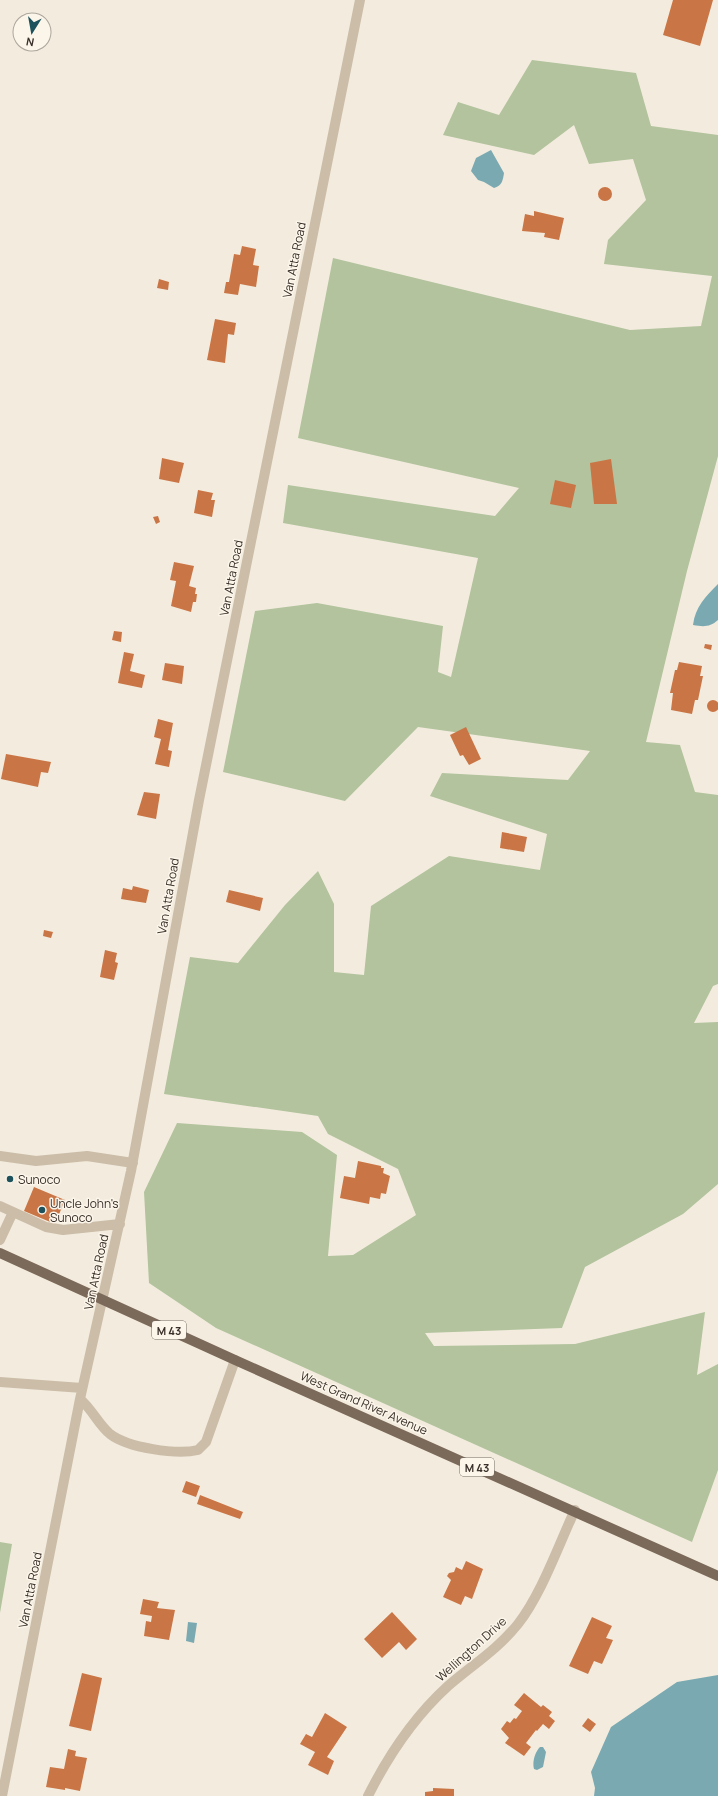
<svg xmlns="http://www.w3.org/2000/svg" width="718" height="1796" font-family="Manrope,sans-serif">
	<rect width="100%" height="100%" fill="#f3ecde"/>
	<!-- green -->
	<path fill="#b2c39d" d="M532 60 636 73 651 126 718 135V456L687 571 646 742 680 745 695 792 718 795V984L713 986 694 1023 718 1022V1184L683 1214 585 1267 562 1328 425 1333 434 1346 575 1344 705 1312 697 1375 718 1364V1470L692 1542 216 1328 149 1283 144 1192 177 1123 302 1132 337 1155 328 1256 353 1255 416 1215 398 1169 328 1134 318 1116 164 1094 190 957 238 963 285 905 318 871 334 904V972L364 975 371 906 449 856 540 870 547 834 430 796 442 773 568 780 590 751 418 727 345 801 223 772 255 611 317 603 443 626 438 672 451 677 478 558 283 523 288 485 495 516 519 488 298 438 333 258 630 330 701 326 712 276 604 264 608 240 646 200 633 159 589 164 574 125 534 155 443 135 458 102 499 115Z
		M0 1542 12 1544 0 1613Z"/>
	<!-- water -->
	<path fill="#7ba9b2" d="M491 150 504 173C503 180 502 186 494 188L484 182 478 180 471 171 476 158Z
		M718 584V620C710 627 704 627 693 625 695 607 706 596 718 584Z
		M188 1622 197 1623 194 1643 186 1641Z
		M718 1675V1796H594L595 1788 591 1772 611 1727 677 1682Z
		M540 1747H543L546 1752 543 1767 537 1770 534 1769C532 1762 535 1752 540 1747Z"/>
	<!-- building -->
	<path fill="#ca7545" d="M673 0H713L700 46 663 35Z
		M598 194a7 7 0 1 1 14 0a7 7 0 1 1-14 0Z
		M534 211 564 218 559 240 544 237 545 233 522 231 525 214 534 216Z
		M242 246 256 249 253 265 259 266 256 287 240 284 238 295 224 293 226 282H229L234 254 240 255Z
		M159 279 169 282 168 290 157 288Z
		M215 319 236 323 234 335 228 334 225 363 207 360Z
		M162 458 184 463 179 483 159 479Z
		M611 459 617 504H594L590 463Z
		M555 480 576 485 571 508 550 504Z
		M198 490 213 493 211 500H215L212 517 194 513Z
		M158 516 160 522 156 524 153 517Z
		M174 562 194 566 189 586 196 588 195 594H197L196 602H193L191 612 171 606 176 581 170 580Z
		M114 631 122 632 121 642 112 640Z
		M705 644 712 645 711 650 704 648Z
		M124 652 134 654 130 671 145 675 142 688 118 683Z
		M679 662 702 666 700 676H703L698 700H695L692 714 671 710 673 693H670L675 670H677Z
		M165 663 184 666 182 684 162 680Z
		M707 706a6 6 0 1 1 12 0a6 6 0 1 1-12 0Z
		M158 719 173 723 168 750 172 751 169 767 155 764 161 739 154 737Z
		M466 727 481 759 469 765 463 755 460 756 450 735Z
		M6 754 51 762 48 773 41 772 38 787 1 779Z
		M144 792 160 794 156 819 137 815Z
		M502 832 527 837 524 852 500 848Z
		M133 886 149 890 146 903 121 899 123 888 132 890Z
		M229 890 263 898 260 911 226 902Z
		M44 930 53 932 51 938 43 936Z
		M105 950 117 953 115 962 118 963 114 980 100 977Z
		M358 1161 381 1166V1168H384L383 1173 390 1176 386 1194 381 1193 380 1199 370 1197 369 1204 340 1198 344 1176 355 1178Z
		M34 1187 65 1200 55 1224 24 1211Z
		M186 1481 200 1486 196 1497 182 1492Z
		M200 1495 243 1512 240 1519 197 1504Z
		M466 1561 483 1569 472 1599 465 1596 461 1605 443 1597 451 1580 447 1576 449 1573 454 1572 456 1567 462 1570Z
		M143 1599 159 1602 157 1608 175 1610 169 1640 144 1636 146 1621 151 1622 152 1616 140 1614Z
		M392 1612 417 1639 406 1650 399 1642 382 1658 364 1639Z
		M592 1617 612 1626 606 1638 613 1640 602 1664 594 1661 588 1674 569 1666Z
		M82 1673 102 1678 91 1731 69 1726Z
		M524 1693 541 1707 543 1705 552 1712 549 1716 555 1721 549 1729 543 1724 537 1731 536 1730 526 1743 531 1747 524 1756 505 1743 509 1738 501 1729 507 1721 510 1723 514 1718 516 1719 522 1711 514 1705Z
		M325 1713 347 1727 327 1757 334 1761 328 1775 308 1765 315 1752 300 1744 306 1734 312 1737Z
		M588 1718 596 1724 590 1732 582 1726Z
		M68 1749 76 1751 75 1756 87 1758 80 1791 65 1788V1790L46 1787 50 1767 64 1769Z
		M433 1788 454 1789V1796H425V1792L433 1791Z"/>
	<g fill="none" stroke-linecap="round" stroke-linejoin="round">
		<!-- minor -->
		<path stroke="#ccbda9" stroke-width="10" d="M0 1156 36 1161 87 1156 133 1163
			M0 1206 46 1227 63 1230 120 1224
			M0 1240 13 1212
			M0 1382 82 1388
			M80 1399C92 1409 98 1424 110 1434 128 1448 177 1455 198 1450L206 1442 235 1360
			M2 1796 80 1399 131 1171 199 800 360 0
			M368 1796C388 1756 415 1716 448 1686 471 1666 498 1649 518 1624 542 1593 558 1546 575 1510"/>
		<!-- major -->
		<path stroke="#7b695a" stroke-width="10" d="M0 1253 235 1360 718 1576"/>
	</g>
	<!-- markers -->
	<g fill="#1d515c" stroke="#fbf5ea" stroke-width="1.5">
		<circle cx="10" cy="1179" r="4"/>
		<circle cx="42" cy="1210" r="4"/>
	</g>
	<g text-anchor="middle" dominant-baseline="central" stroke-width="3" stroke-linejoin="round" paint-order="stroke">
		<!-- shield labels -->
		<g fill="#fbf5ea" stroke="#736b63" stroke-width="1">
			<rect x="152" y="1321" width="34" height="18" rx="3"/>
			<rect x="460" y="1458" width="34" height="18" rx="3"/>
		</g>
		<g font-size="11" font-weight="bold" fill="#393029">
			<text x="169" y="1330">M 43</text>
			<text x="477" y="1467">M 43</text>
		</g>
		<!-- street labels -->
		<g font-size="12" fill="#393029" stroke="#fbf5ea">
			<text transform="translate(294 260) rotate(-79)">Van Atta Road</text>
			<text transform="translate(231 578) rotate(-79)">Van Atta Road</text>
			<text transform="translate(168 896) rotate(-80)">Van Atta Road</text>
			<text transform="translate(96 1272) rotate(-78)">Van Atta Road</text>
			<text transform="translate(364 1403) rotate(24)">West Grand River Avenue</text>
			<text transform="translate(30 1590) rotate(-79)">Van Atta Road</text>
			<text transform="translate(471 1649) rotate(-42)">Wellington Drive</text>
		</g>
		<!-- poi labels -->
		<g font-size="12" fill="#393029" stroke="#fbf5ea" text-anchor="start">
			<text x="18" y="1179">Sunoco</text>
			<text x="50" y="1203">Uncle John's<tspan x="50" dy="14">Sunoco</tspan></text>
		</g>
	</g>
	<!-- north arrow -->
	<g transform="translate(32 32) rotate(191)"><circle r="19" fill="#fbf5ea" stroke="#ada69d"/>
	<path d="M0-3L7 15L0 10L-7 15Z" fill="#1d515c"/>
	<text y="-6" font-size="11" font-weight="bold" text-anchor="middle" fill="#393029">N</text>
	</g>
</svg>
